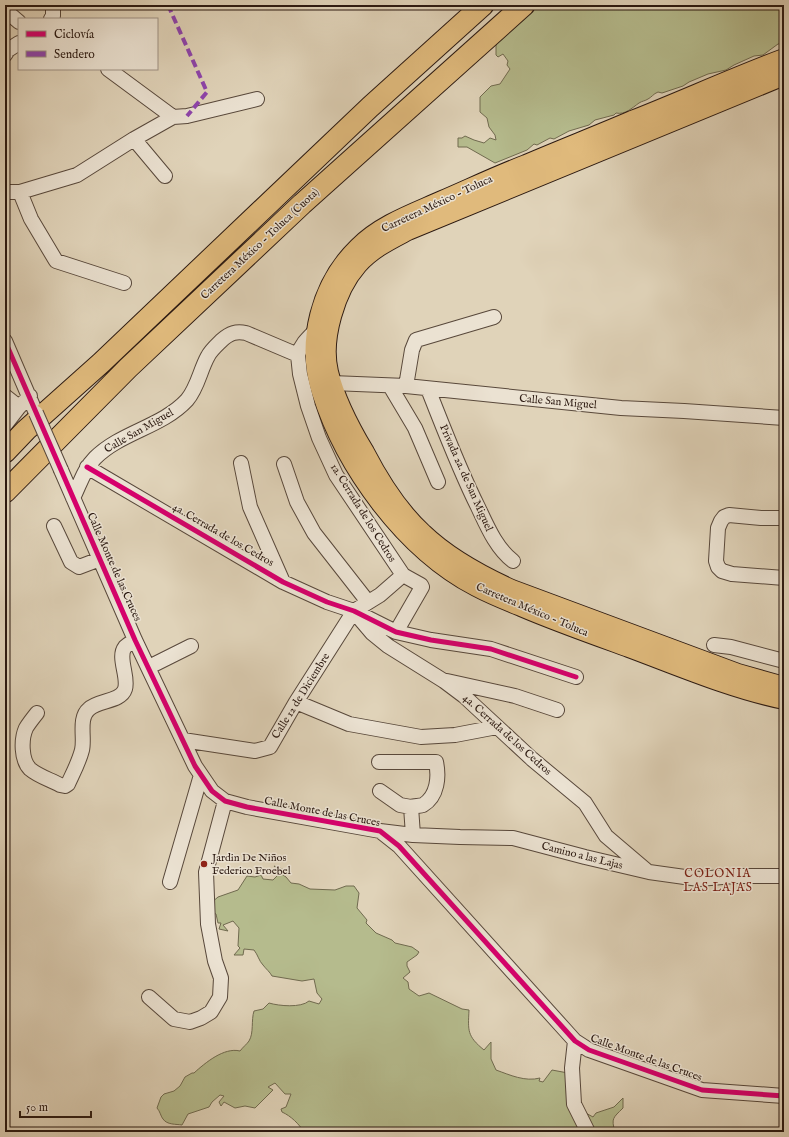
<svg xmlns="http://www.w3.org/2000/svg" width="789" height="1137" font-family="'IM FELL English',serif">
	<rect width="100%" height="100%" fill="#e0d3b9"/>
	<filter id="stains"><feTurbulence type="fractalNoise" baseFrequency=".005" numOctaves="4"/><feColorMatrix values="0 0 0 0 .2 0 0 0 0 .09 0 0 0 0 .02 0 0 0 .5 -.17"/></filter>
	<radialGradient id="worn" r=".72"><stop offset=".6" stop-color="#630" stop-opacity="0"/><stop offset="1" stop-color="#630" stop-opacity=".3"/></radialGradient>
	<!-- green -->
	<path fill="#b5bb8d" stroke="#706a4f" d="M538 5H784V43L778 44 763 55 754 56 734 65 726 70 708 74 689 82 683 86 662 93 658 92C653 94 652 97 648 99 645 101 642 101 639 103 632 108 625 115 616 113L614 115 595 120 589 125 569 131 554 139 550 138 537 145 534 144 527 150 495 163 467 147H458V138H462L465 136 474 140 484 143 490 138 496 140 495 135 489 127 487 118 480 112V97L491 86 500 84 510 69 507 65 508 61 503 54 498 57 496 55V43L526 11Z
		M274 866 285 870 283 875 286 877 291 883 299 884 310 889 335 890 346 886H354L359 893 357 908 367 920 366 923 376 933 392 940 395 943 412 947 419 952 417 955 407 962V966L410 972 403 978 408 982 409 989 419 996 429 993 462 1009 469 1010C468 1031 467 1036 484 1050L491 1042V1059L496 1070C510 1075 525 1082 540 1078L539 1081 543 1082 552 1070 568 1073 584 1112 593 1117 596 1113 614 1107 623 1098V1108C613 1118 611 1118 615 1132H304C299 1124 291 1116 282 1112L281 1109 286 1107 291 1094H285L275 1083 268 1087 273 1090 255 1108 245 1106 235 1108 224 1102 221 1106 219 1102 224 1096 220 1095 212 1102 209 1107 188 1114 182 1125C176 1124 167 1125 163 1119 161 1117 160 1111 157 1108L161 1097 164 1094 174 1091 180 1086 185 1077 192 1073H194C205 1063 224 1047 240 1051 243 1047 247 1044 249 1041 254 1033 251 1020 254 1011L263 1009 269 1003C279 1006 301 1008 309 1001L319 1004 322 999 317 993 314 979 302 981 272 976C270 972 266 969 263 965 259 961 258 955 254 950L244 949 243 955H234L240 948 238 946 239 928 233 921 223 925 228 931 219 929 221 923H218L216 914 212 912 211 903 218 897 238 890 247 876 255 877 261 875 263 879 273 880 280 873Z"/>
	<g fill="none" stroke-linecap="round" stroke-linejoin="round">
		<defs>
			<path id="minor" d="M5 10 19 22
				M51 19 53 16V5
				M5 55 8 50 19 43
				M108 69 173 117
				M134 139 165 176
				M5 192H20L77 175 134 139 173 117 187 116 257 99
				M20 192 31 219 56 261 124 283
				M5 341 36 413
				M298 355 300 374 308 406 319 438 336 475 403 575 421 585 422 587 396 632
				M332 383 406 386 621 408 684 411 784 418
				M390 386 415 428 438 482
				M406 386 412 350 416 340 494 317
				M428 389C444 429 459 469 478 507 487 526 496 548 513 561
				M5 396 19 407 30 396
				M5 425 19 407
				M241 463 250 507 283 582
				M284 464 297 502 314 533 368 602
				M87 467 283 582 327 602 354 611 396 632 431 640 491 649 576 677
				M61 470 135 640 195 766 212 791 225 801 247 807 380 831 399 846 566 1031 575 1041 589 1050 702 1090 784 1096
				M73 498C80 484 84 469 95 458 121 432 162 427 187 400 198 387 200 370 208 356 211 350 217 345 222 340 230 333 236 331 246 333L298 355C301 344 308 338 316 330
				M784 518H761L729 515 724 517 721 521 718 528 716 561 718 567 722 571 732 574 784 578
				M54 526 71 562 79 567 100 559
				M355 613 372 633 388 646 444 681 464 696 532 759 585 803 606 836 646 870
				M714 645 731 647 784 661
				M149 667 191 646
				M447 681 515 696 557 710
				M296 702 349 724 421 737 455 735 497 727
				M37 713C33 718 29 723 26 728 21 739 21 760 30 769 38 776 51 780 60 785L65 786 68 784C73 773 79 762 82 750 85 738 78 718 89 709 98 700 121 702 125 689 129 677 117 657 125 647 128 644 132 642 135 640
				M183 740 255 751 270 747 296 702 354 611 380 595 403 575
				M379 762H436C439 776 438 796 423 805 420 806 415 806 411 807
				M380 791 400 805 411 807 413 835
				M380 831 413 835 460 837 513 838 585 857 649 872 699 879 734 876H784
				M170 882 201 775
				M149 997 174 1019 190 1022 201 1018 211 1012 220 997 221 978 215 961 208 924 206 872 225 801
				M575 1041 572 1068 574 1104 588 1132"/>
			<path id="major" d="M784 58C733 77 683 100 632 120 597 135 561 149 526 164 497 175 470 188 442 200 413 213 381 224 358 247 320 284 305 343 321 392 345 468 405 550 476 587 491 595 506 601 521 607 556 622 593 635 629 648 680 667 731 689 784 700
				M784 76 408 231C391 240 372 249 358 265 336 290 321 339 329 372 336 401 350 427 365 452 380 481 399 511 423 533 448 557 481 575 512 589L738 673 784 686"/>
			<path id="highway" d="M5 452 26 430 101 363 370 107 483 5
				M5 492 128 368 302 204 524 5"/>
		</defs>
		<!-- minor casing -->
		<use href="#minor" stroke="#58483b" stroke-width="16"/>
		<!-- major casing -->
		<use href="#major" stroke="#2b1911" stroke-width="20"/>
		<!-- highway casing -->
		<use href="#highway" stroke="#2b1911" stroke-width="23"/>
		<!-- minor -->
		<use href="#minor" stroke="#ebe2d2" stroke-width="14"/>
		<!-- major -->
		<use href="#major" stroke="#e0ba7c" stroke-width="18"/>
		<!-- highway -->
		<use href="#highway" stroke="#e0ba7c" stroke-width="21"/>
		<defs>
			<path id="minor-bridge" d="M36 413 61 470"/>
		</defs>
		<!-- minor-bridge casing -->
		<use href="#minor-bridge" stroke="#58483b" stroke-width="16" stroke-linecap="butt"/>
		<!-- minor-bridge -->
		<use href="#minor-bridge" stroke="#ebe2d2" stroke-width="14"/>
		<!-- quiet -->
		<path stroke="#8e44ad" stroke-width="4" stroke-dasharray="8 4" stroke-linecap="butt" d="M168 5 207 92 187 116"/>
		<defs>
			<path id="cycleway" d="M5 341 135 640 195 766 212 791 225 801 247 807 380 831 399 846 566 1031 575 1041 589 1050 702 1090 784 1096
				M87 467 283 582 327 602 354 611 396 632 431 640 491 649 576 677"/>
		</defs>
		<!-- cycleway casing -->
		<use href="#cycleway" stroke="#ebe2d2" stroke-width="8"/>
		<!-- cycleway -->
		<use href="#cycleway" stroke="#d6006c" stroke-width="5"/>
	</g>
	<!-- markers -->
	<circle fill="#8f2418" stroke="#ebe2d2" stroke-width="1.5" cx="204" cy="864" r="4"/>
	<g text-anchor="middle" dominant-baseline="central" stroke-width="3" stroke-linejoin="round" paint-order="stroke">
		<!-- street labels -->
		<g font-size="11" fill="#2b1911" stroke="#ebe2d2">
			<text transform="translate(437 204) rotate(-25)">Carretera México - Toluca</text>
			<text transform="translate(260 244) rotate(-43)">Carretera México - Toluca (Cuota)</text>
			<text transform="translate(558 402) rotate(5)">Calle San Miguel</text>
			<text transform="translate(139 431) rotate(-30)">Calle San Miguel</text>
			<text transform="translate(466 478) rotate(66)">Privada 2a. de San Miguel</text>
			<text transform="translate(363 513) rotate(58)">1a. Cerrada de los Cedros</text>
			<text transform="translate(223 535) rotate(30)">4a. Cerrada de los Cedros</text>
			<text transform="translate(114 567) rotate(66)">Calle Monte de las Cruces</text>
			<text transform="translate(532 610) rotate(23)">Carretera México - Toluca</text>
			<text transform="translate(301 696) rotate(-58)">Calle 12 de Diciembre</text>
			<text transform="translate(507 735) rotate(42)">4a. Cerrada de los Cedros</text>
			<text transform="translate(322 812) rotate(11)">Calle Monte de las Cruces</text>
			<text transform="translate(582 856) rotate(14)">Camino a las Lajas</text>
			<text transform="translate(646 1058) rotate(20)">Calle Monte de las Cruces</text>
		</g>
		<!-- poi labels -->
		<g font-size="11" fill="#2b1911" stroke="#ebe2d2" text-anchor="start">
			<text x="212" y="858">Jardin De Niños<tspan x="212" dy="13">Federico Froebel</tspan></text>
		</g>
		<!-- neighbourhood labels -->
		<g font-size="12" letter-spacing="1" fill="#7a1f14" stroke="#ebe2d2">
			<text x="718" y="873">COLONIA<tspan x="718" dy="14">LAS LAJAS</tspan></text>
		</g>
	</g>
	<!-- margin -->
	<rect width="789" height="1137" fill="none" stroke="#e0d3b9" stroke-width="20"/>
	<rect x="6" y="6" width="777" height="1125" fill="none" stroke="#2b1911" stroke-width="2"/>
	<rect x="10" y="10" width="769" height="1117" fill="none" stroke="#2b1911"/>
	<!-- legend -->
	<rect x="18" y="18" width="140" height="52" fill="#ebe2d2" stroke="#9e9285"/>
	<rect x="26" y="31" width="20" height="6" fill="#d6006c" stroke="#9e9285"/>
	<text x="54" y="38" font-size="12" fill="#2b1911">Ciclovía</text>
	<rect x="26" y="51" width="20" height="6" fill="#8e44ad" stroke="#9e9285"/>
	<text x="54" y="58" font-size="12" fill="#2b1911">Sendero</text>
	<!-- scale -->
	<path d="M20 1111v6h71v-6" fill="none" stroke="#2b1911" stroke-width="2"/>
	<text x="26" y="1111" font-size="12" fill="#2b1911" stroke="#ebe2d2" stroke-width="3" paint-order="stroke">50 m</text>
	<rect width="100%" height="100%" filter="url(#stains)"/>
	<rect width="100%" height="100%" fill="url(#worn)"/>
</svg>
